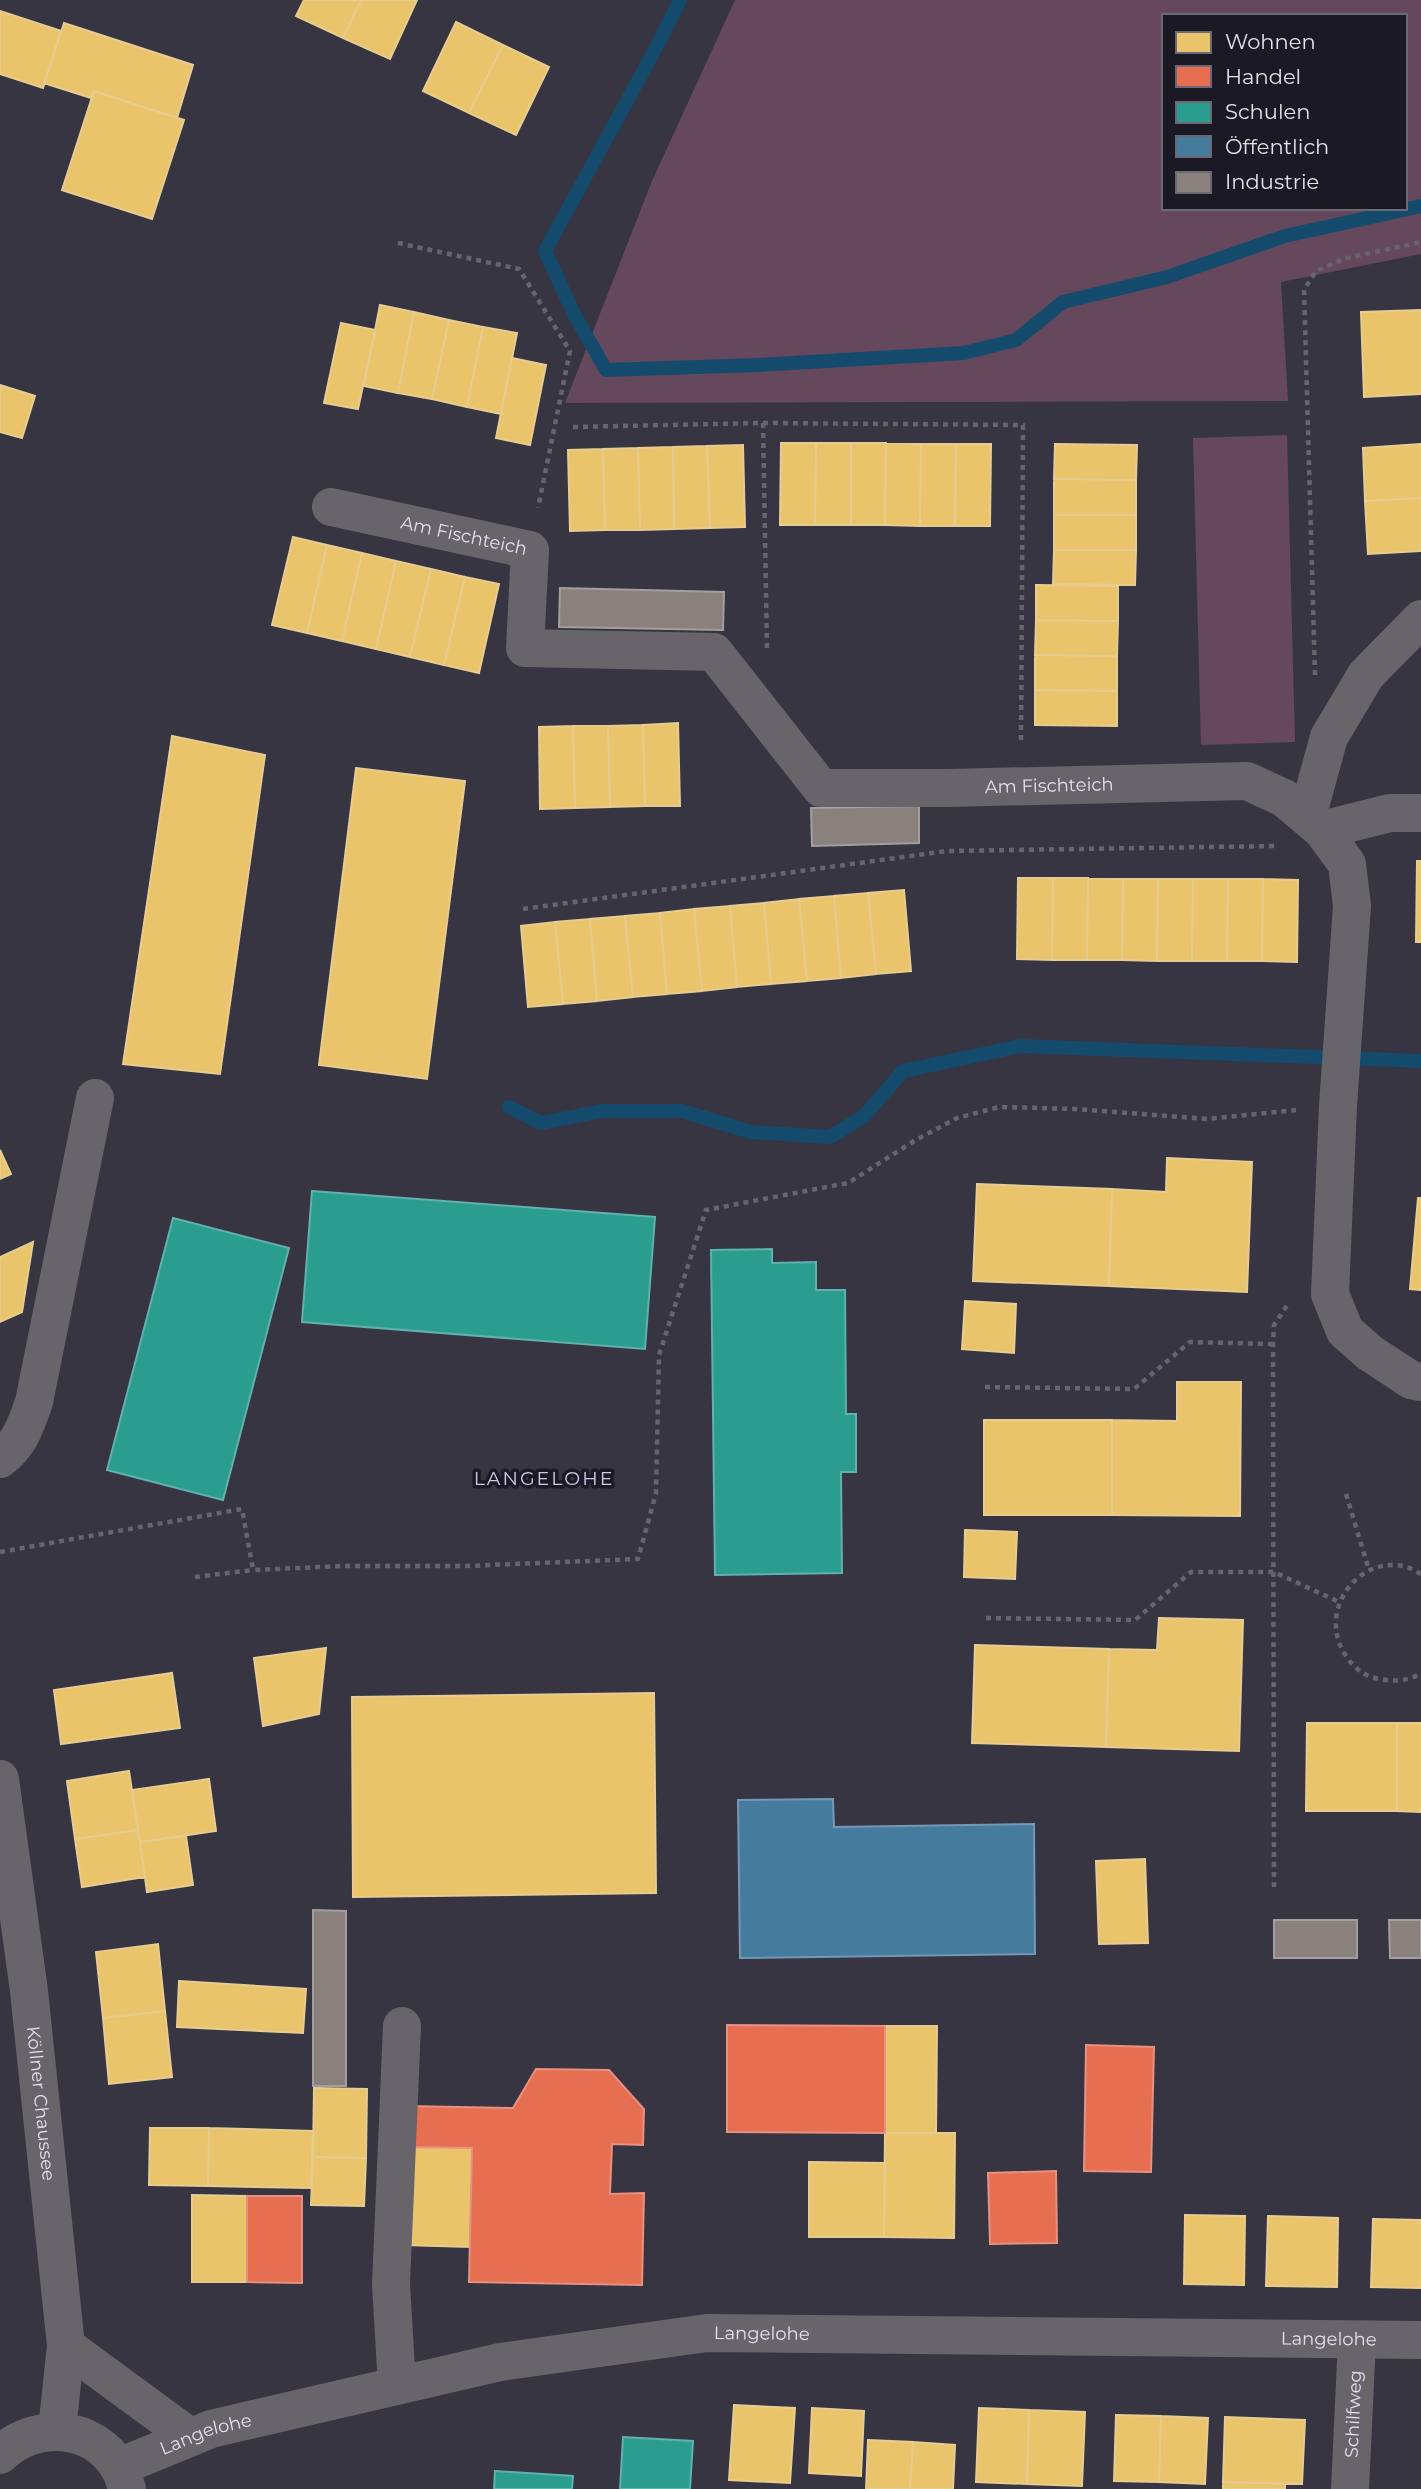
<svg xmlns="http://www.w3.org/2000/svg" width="1421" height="2489" font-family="Montserrat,sans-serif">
	<rect width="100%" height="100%" fill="#373542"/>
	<!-- green -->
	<path fill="#66485d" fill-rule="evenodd" d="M735 0H1421V254L1281 282 1288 401 565 403 652 181ZM1164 16H1405V208H1164Z
		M1287 435 1295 742 1201 745 1193 438Z"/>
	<!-- homes -->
	<path fill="#e9c46a" stroke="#e7cc92" stroke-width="2" d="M304 0H361L343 38 296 16Z
		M361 0H417L390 59 343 38Z
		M0 11 61 31 43 88 0 74Z
		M456 22 503 45 469 113 423 91Z
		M64 23 193 65 177 118 94 91 91 98 44 83Z
		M503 45 549 67 516 135 469 113Z
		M94 91 184 120 152 219 62 190Z
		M380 305 414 312 398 393 364 386Z
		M1421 310V394L1364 397 1361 312Z
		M414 312 449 320 432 399 398 393Z
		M449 320 483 327 467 407 432 399Z
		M341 323 375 330 358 409 324 403Z
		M483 327 517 333 501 414 467 407Z
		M512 358 546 365 530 445 496 438Z
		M0 385 35 396 22 438 0 432Z
		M781 443H816L815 525H780Z
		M816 443H851V525H815Z
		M851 443H886L885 525H851Z
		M886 443 921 444 920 526 885 525Z
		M921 444H956L955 526H920Z
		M956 444H991L990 526H955Z
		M1055 444 1137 445 1136 480 1054 479Z
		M1421 444V498L1365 501 1363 448Z
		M743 445 745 527 710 528 707 446Z
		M707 446 710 528 674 529 673 447Z
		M673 447 674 529 640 530 638 448Z
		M638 448 640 530H605L603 449Z
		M603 449 605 530 570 531 568 450Z
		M1054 479 1136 480V515H1054Z
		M1421 498V551L1368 554 1365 501Z
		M1054 515H1136V550H1054Z
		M293 537 327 545 307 633 272 625Z
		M327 545 362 553 342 641 307 633Z
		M1054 550H1136L1135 585 1053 584Z
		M362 553 396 561 376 649 342 641Z
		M396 561 431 569 410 657 376 649Z
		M431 569 465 577 444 665 410 657Z
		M465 577 499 584 479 673 444 665Z
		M1036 585 1118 586V621L1036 620Z
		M1036 620 1118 621 1117 656 1035 655Z
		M1035 655 1117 656V691L1035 690Z
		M1035 690 1117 691V726L1035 725Z
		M678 723 680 806H645L643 725Z
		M643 725 645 806 610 807 608 726Z
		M573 726H608L610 807 575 808Z
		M573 726 575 808 540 809 539 727Z
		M172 736 265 755 220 1074 123 1064Z
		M356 768 465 781 427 1079 319 1065Z
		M1417 861H1421V942H1416Z
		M1018 878H1053L1052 960 1017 959Z
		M1053 878H1088L1087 960H1052Z
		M1088 878 1123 879 1122 960H1087Z
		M1123 879H1158L1157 961 1122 960Z
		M1158 879H1193L1192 961H1157Z
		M1193 879H1228L1227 961H1192Z
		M1228 879H1263L1262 961H1227Z
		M1263 879 1298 880 1297 962 1262 961Z
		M904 890 911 971 876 974 868 893Z
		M868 893 876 974 841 978 834 896Z
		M834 896 841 978 807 981 799 899Z
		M799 899 807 981 771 984 764 903Z
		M764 903 771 984 737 987 730 906Z
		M730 906 737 987 702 991 694 909Z
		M694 909 702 991 667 994 660 913Z
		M660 913 667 994 633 997 625 916Z
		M625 916 633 997 597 1001 590 919Z
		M590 919 597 1001 563 1004 555 922Z
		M555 922 563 1004 528 1007 521 926Z
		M0 1150 11 1174 0 1179Z
		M1167 1158 1252 1162 1247 1292 1109 1286 1112 1189 1166 1192Z
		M977 1184 1112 1189 1109 1286 973 1281Z
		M1418 1198H1421V1290L1410 1289Z
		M33 1242 22 1312 0 1322V1257Z
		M965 1301 1016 1304 1014 1353 962 1349Z
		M1177 1382H1241L1240 1516 1112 1515V1420L1177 1421Z
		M984 1420H1112V1515H984Z
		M965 1530 1017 1532 1015 1579 964 1577Z
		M1159 1618 1243 1620 1239 1751 1106 1747 1109 1649 1157 1650Z
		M975 1645 1109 1649 1106 1747 972 1743Z
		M326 1648 319 1714 263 1726 254 1658Z
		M172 1673 180 1728 61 1744 54 1690Z
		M654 1693 656 1893 353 1897 352 1697Z
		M1307 1723H1397V1811H1306Z
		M1397 1723H1421V1812L1397 1811Z
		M129 1771 138 1830 75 1839 67 1781Z
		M209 1779 216 1831 140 1842 132 1790Z
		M138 1830 145 1877 82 1887 75 1839Z
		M186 1836 193 1885 147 1892 140 1842Z
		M1145 1859 1148 1943 1099 1944 1096 1861Z
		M158 1944 165 2011 103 2018 96 1952Z
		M179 1981 306 1989 303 2033 177 2027Z
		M165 2011 172 2077 109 2084 103 2018Z
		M885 2026H937L936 2133H885Z
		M314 2088 367 2089 366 2158 313 2157Z
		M150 2128H209L208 2186 149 2185Z
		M209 2128 313 2131 311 2188 208 2186Z
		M885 2133H955L954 2238 884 2237Z
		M406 2147 472 2148 470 2247 404 2245Z
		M313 2157 366 2158 364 2206 311 2205Z
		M809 2162 885 2163 884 2237H809Z
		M192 2195 247 2196V2282H192Z
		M1185 2215 1245 2216 1244 2285 1184 2284Z
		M1268 2216 1338 2218 1337 2287 1266 2286Z
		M1373 2219 1421 2220V2288L1371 2287Z
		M734 2405 795 2408 790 2483 729 2480Z
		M812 2408 864 2411 861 2476 809 2473Z
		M979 2408 1029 2410 1027 2484 976 2482Z
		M1029 2410 1085 2412 1082 2486 1027 2484Z
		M1116 2415 1161 2416 1159 2482 1114 2481Z
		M1161 2416 1208 2418 1205 2484 1159 2482Z
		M1225 2417 1305 2420 1302 2484 1223 2482Z
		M868 2440 913 2442 910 2489H866Z
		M913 2442 955 2445 953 2489H910Z
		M1223 2482 1285 2484V2489H1223Z"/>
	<!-- shops -->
	<path fill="#e76f51" stroke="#e69181" stroke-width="2" d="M727 2025 885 2026V2133L727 2132Z
		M1086 2045 1154 2047 1151 2172 1084 2171Z
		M536 2069 609 2070 644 2109 643 2145 612 2144 610 2194 644 2193 642 2285 469 2282 472 2148 406 2147 408 2106 513 2108Z
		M1056 2171 1057 2243 990 2244 988 2173Z
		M247 2196H302V2283L247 2282Z"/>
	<!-- schools -->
	<path fill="#2a9d8f" stroke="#61b1ac" stroke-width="2" d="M312 1191 655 1217 645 1349 302 1322Z
		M173 1218 289 1248 223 1500 107 1470Z
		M772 1249V1263L816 1262V1290H845L846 1414H856V1472H841L842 1573 715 1575 711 1250Z
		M623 2437 693 2441 690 2489H620Z
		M495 2471 573 2476 572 2489H494Z"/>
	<!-- public -->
	<path fill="#457b9d" stroke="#7499b6" stroke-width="2" d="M833 1799 834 1827 1034 1824 1035 1954 740 1958 738 1800Z"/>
	<!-- industry -->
	<path fill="#8a817c" stroke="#a49e9f" stroke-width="2" d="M560 588 724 592 723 630 559 627Z
		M919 806V843L812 846 811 808Z
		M313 1910 346 1911V2086H313Z
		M1274 1920H1357V1958H1274Z
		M1389 1920H1421V1958H1390Z"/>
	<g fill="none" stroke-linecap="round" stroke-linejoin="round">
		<!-- stream -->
		<path stroke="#144b6d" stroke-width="14" d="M680 0 658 44 545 251 574 314 606 370 758 365 964 353 1016 340 1063 302 1167 277 1285 236 1421 206
			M509 1107 541 1123 602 1111H682L751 1132 830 1137 864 1116 903 1071 1021 1046 1421 1061"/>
		<!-- path -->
		<path stroke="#67656c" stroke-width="4.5" stroke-dasharray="5 5" stroke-linecap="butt" d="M398 243 519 269 570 351 538 508
			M763 423 767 649
			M573 427 763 423 1023 425 1021 744
			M1315 675 1304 290 1316 271 1343 259 1421 242
			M523 909 947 851 1274 846
			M985 1387 1134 1389 1190 1342 1273 1344
			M1346 1494 1369 1570
			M0 1552 242 1509 253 1570 343 1566H466L638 1559 656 1493 659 1355 706 1210 848 1183 914 1141 957 1118 999 1107 1075 1109 1208 1119 1296 1110
			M1421 1574C1370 1541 1312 1606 1346 1656 1354 1668 1365 1677 1380 1679 1394 1682 1409 1681 1421 1673
			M195 1577 253 1570
			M986 1618 1135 1620 1191 1572H1274L1339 1602
			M1274 1887 1273 1344 1274 1325 1288 1304"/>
		<!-- minor -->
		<g stroke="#67646a" stroke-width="38">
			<path id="s1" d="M331 507 530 550 525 648 714 652 821 788H948L1247 781 1284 798 1322 830 1347 864 1352 906 1338 1106 1330 1294 1345 1331 1370 1353 1411 1380 1421 1382"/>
			<path d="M1307 817 1329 737 1366 675 1421 619"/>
			<path d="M1322 830 1390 813H1421"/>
			<path d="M0 1459C20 1444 26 1425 34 1402L95 1098"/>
			<path id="s2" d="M0 1779 29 1991 66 2346 57 2430"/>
			<path d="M66 2346 190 2437"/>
			<path d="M397 2386 391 2284 402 2026"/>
			<path d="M0 2455C34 2421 94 2424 119 2468 123 2474 125 2482 127 2489"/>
			<path id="s3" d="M119 2467 211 2429 500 2362 707 2333 1421 2340"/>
			<path id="s4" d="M1350 2489 1357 2340"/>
		</g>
	</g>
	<g text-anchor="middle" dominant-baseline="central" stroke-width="7" stroke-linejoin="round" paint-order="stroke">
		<!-- street labels -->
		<g font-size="18" fill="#e2e0f1" stroke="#1b1924">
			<text stroke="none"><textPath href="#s1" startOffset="136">Am Fischteich</textPath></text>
			<text stroke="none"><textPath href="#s1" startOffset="892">Am Fischteich</textPath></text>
			<text stroke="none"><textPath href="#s2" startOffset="327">Köllner Chaussee</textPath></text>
			<text stroke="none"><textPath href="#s3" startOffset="660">Langelohe</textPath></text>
			<text stroke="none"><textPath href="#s3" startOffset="1227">Langelohe</textPath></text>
			<text stroke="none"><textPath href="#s4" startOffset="75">Schilfweg</textPath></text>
			<text stroke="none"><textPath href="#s3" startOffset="93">Langelohe</textPath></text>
		</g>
		<!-- neighbourhood labels -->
		<g font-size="19" letter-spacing="2" fill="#cdc9ea" stroke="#1b1924">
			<text x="544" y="1478">LANGELOHE</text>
		</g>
	</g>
	<!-- legend -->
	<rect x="1162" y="14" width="245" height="196" fill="#1b1924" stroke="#6b6976" stroke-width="2"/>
	<rect x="1176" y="32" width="35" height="21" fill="#e9c46a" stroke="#6b6976" stroke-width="2"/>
	<text x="1225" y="49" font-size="21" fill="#e2e0f1">Wohnen</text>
	<rect x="1176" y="66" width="35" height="21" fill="#e76f51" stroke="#6b6976" stroke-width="2"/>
	<text x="1225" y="84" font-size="21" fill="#e2e0f1">Handel</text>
	<rect x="1176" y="102" width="35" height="21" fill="#2a9d8f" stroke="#6b6976" stroke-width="2"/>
	<text x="1225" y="119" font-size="21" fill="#e2e0f1">Schulen</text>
	<rect x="1176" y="136" width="35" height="21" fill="#457b9d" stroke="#6b6976" stroke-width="2"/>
	<text x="1225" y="154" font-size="21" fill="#e2e0f1">Öffentlich</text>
	<rect x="1176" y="172" width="35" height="21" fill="#8a817c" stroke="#6b6976" stroke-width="2"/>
	<text x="1225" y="189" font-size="21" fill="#e2e0f1">Industrie</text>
</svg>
